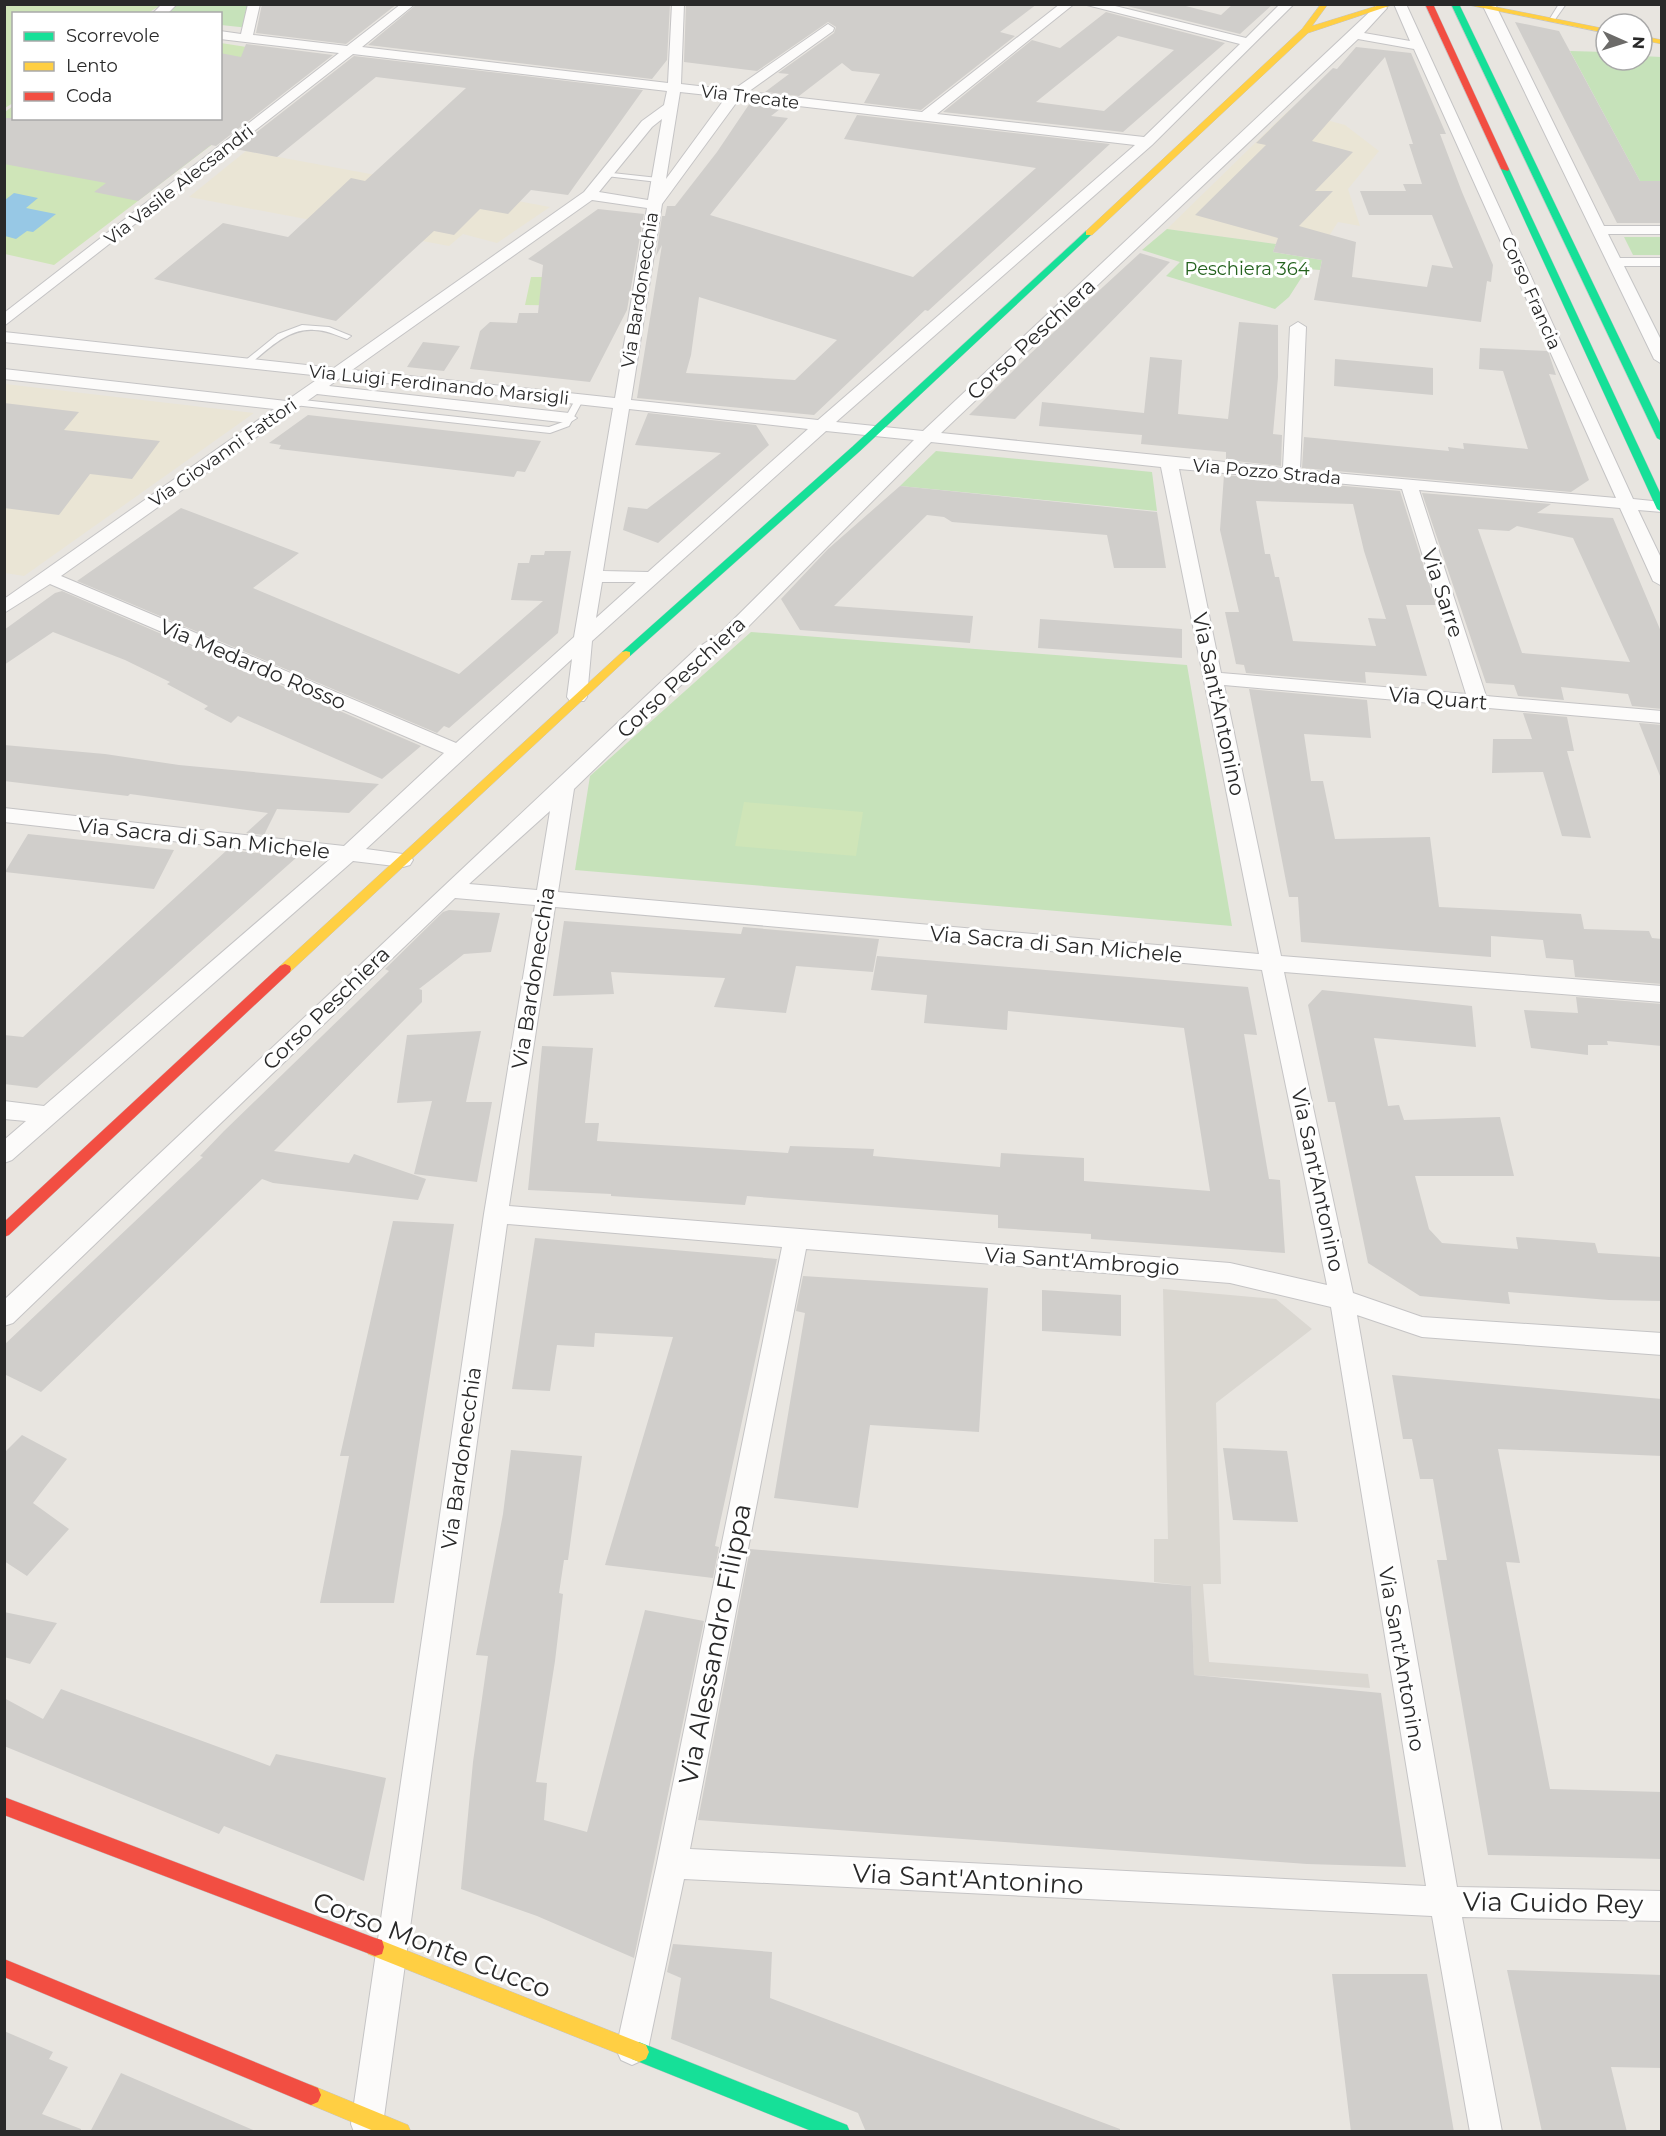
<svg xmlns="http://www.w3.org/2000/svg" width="1666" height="2136" font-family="Montserrat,sans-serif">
	<rect width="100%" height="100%" fill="#e8e5e0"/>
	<!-- education -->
	<path fill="#eae5d5" d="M1289 110 1345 125 1379 151 1348 189 1360 226 1338 222 1320 250 1167 229Z
		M246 151 550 207 497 243 463 234 449 246 189 197Z
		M5 384 254 413 24 576 5 573Z"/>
	<!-- green -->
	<path fill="#c6e2ba" d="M171 5H253L249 28 221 25 220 14H158Z
		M1570 51 1606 52V60H1642V56L1661 57V181H1640Z
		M1167 229 1276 244 1273 252 1322 260 1320 270 1307 269 1289 297 1275 309 1166 276 1180 262 1142 250Z
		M1624 237H1661V255H1633Z
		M936 451 1152 472 1157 511 900 486Z
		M751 632 1187 665 1232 926 575 870 590 776Z"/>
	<!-- pitch -->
	<path fill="#cfe5b8" d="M5 4H161V5L148 13 14 14 13 103 5 108Z
		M221 43 324 59 54 265 5 254V112L13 106 14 118H220Z
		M531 277H605L600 306 525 305Z
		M744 802 863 812 856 856 735 846Z"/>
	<!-- plaza -->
	<path fill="#dad7d1" d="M1163 1289 1276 1299 1312 1329 1216 1403 1221 1584H1203L1209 1662 1368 1674 1370 1688 1194 1675 1191 1586 1154 1582V1539H1168Z"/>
	<!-- water -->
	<path fill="#97c8e5" d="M14 193 38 198 26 208 56 214 33 232 27 231 16 239 5 236V200Z"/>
	<!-- building -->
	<path fill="#d0cecb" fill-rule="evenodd" d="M262 4H397L346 44 256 33Z
		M417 4H670L667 60 652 79 368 45Z
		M686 4H1037L1000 32 1015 36 921 110 864 103 880 74 852 71 842 63 799 96 765 92 789 74 778 73 834 33 836 27 828 22 757 71 684 62Z
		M1119 4H1178L1221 15 1233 4H1273L1240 34Z
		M1106 12 1225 43 1123 132 943 112 1032 40 1060 48ZM1118 36 1174 50 1104 111 1036 102Z
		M1515 22 1559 31 1640 181H1662V223H1617Z
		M246 44 333 55 216 146 211 145 138 201 94 192 106 183 4 164V118H220V53L241 57Z
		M1356 47 1411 53 1446 134H1440L1462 192 1493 265 1491 282 1487 281 1481 322 1314 300 1322 260 1273 252 1278 238 1195 215 1266 145 1256 143 1333 68 1337 69ZM1385 57 1413 144H1409L1422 184H1403L1406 191H1360L1369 215H1432L1453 268 1432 265 1427 287 1352 277 1356 242 1299 226 1333 191H1315L1353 152 1312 141Z
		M354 56 643 90 568 195 531 190 508 214 480 209 454 235 434 231 336 321 154 279 223 223 288 237 351 178 365 181 466 88 376 77 277 157 235 149Z
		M750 103 784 106 771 116 788 118 710 215 913 277 1036 168 844 139 857 115 1110 144 928 311 925 310 814 415 637 398 662 245 656 256 662 216H665L667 206H675L717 152ZM699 297 837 340 795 380 686 373 691 355Z
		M598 209 644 214 627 310 590 382 470 369 480 331 490 322 517 323 519 313H538L543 265 528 259Z
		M1140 253 1170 262 1015 419 969 415 1030 354Z
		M1239 322 1278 325V377L1273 434 1282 435 1281 466 1226 460V452L1141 444 1142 435 1039 426 1042 402 1144 413 1150 357 1182 360 1178 414 1228 419Z
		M423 342 460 346 444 371 407 367Z
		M1480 348 1548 351 1556 375 1549 374 1589 480 1571 492 1302 468 1304 437 1449 451 1448 447 1464 449 1463 443 1528 449 1503 371 1479 369Z
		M1335 359 1433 368V395L1334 386Z
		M4 403 79 412 64 430 160 441 132 479 90 474 59 515 4 508Z
		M648 413 756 425 769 445 658 543 623 530 628 507 647 509 721 453 635 445Z
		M308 415 541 441 525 472 517 471 514 477 279 449 281 445 269 443Z
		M1224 475 1400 491 1436 605H1406L1427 676 1365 672 1366 683 1246 673 1244 665 1236 664 1225 612H1239L1220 530ZM1256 501 1353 504 1364 551 1386 619 1368 618 1376 646 1293 641 1279 577H1275L1270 554H1265Z
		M900 486 1157 512 1166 568H1114L1107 535 952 522 944 517 927 515 834 606 973 616 970 643 800 630 781 599 828 549Z
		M1422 493 1551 504 1537 513 1613 518 1662 634V709L1632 706 1628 694 1561 687 1564 700 1518 696 1514 685 1486 683ZM1517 526 1573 538 1630 662 1522 653 1478 529 1509 531Z
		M181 508 299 553 253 588 459 674 543 601 511 600 518 563H529L531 555H544L545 551H571L558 633 449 728 444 726 437 733 77 581Z
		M62 591 421 746 382 779 238 716 231 723 204 709 208 706 167 684 170 682 125 660 53 632 4 665V630L55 593Z
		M1040 619 1182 629V658L1038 648Z
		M1249 689 1367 700 1371 738 1304 734 1311 781H1323L1335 839 1430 837 1439 907 1581 914 1584 929 1649 931 1652 938 1662 939V984L1575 977 1573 960 1546 958 1543 940 1491 936V957L1301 942 1298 897H1289Z
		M1523 713 1567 717 1574 751H1567L1591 838 1562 836 1543 772 1492 773 1493 739H1532Z
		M1639 723 1662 725V776H1660Z
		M4 745 105 754 179 765 379 784 349 813 277 809 264 835 246 833 268 813 130 794 128 796 4 781Z
		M28 834 174 850 154 889 5 872Z
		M227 850 297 857 37 1088 4 1084V1035L23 1037Z
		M449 910 500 913 491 952 464 954 419 989 422 990V1002L274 1151 349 1163 354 1154 426 1179 418 1200 273 1183 262 1179 41 1392 4 1374V1345L203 1157 200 1156 224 1131 389 971 385 969 443 912Z
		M564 921 741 934 743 927 879 939 873 972 796 966 786 1013 714 1007 725 978 611 972 614 994 553 996Z
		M877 956 1248 987 1257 1035 1244 1034 1269 1179 1280 1180 1285 1253 1091 1239V1234L998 1228V1215L747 1196 745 1205 611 1196V1194L528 1190 542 1046 593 1048 585 1123H599L597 1141 788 1153 790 1146 874 1149 873 1156 1000 1167 1001 1153 1084 1158V1181L1210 1191 1184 1028 1008 1011 1007 1030 924 1023 927 995 871 990Z
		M1322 990 1472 1006 1476 1047 1374 1038 1388 1106 1399 1105 1404 1120 1500 1117 1514 1176H1415L1429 1229 1442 1243 1518 1249 1516 1237 1595 1243 1598 1253 1662 1257V1301L1609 1300 1508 1292 1510 1304 1420 1296 1368 1263 1335 1102H1328L1308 1005Z
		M1576 997 1662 1004V1046L1607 1041 1608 1045H1588V1055L1531 1048 1524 1010 1578 1013Z
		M481 1031 466 1102H492L477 1182 414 1174 432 1101 397 1103 407 1035Z
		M393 1221 454 1224 394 1603H320L349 1456H340Z
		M535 1238 777 1259 715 1546 719 1547 713 1578 605 1565 673 1337 595 1333 594 1347 557 1345 550 1391 512 1389Z
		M803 1276 988 1288 979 1432 870 1425 858 1508 774 1498 805 1313 796 1311Z
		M1042 1290 1121 1295V1336L1042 1331Z
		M1392 1375 1662 1399V1456L1498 1449 1520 1563 1506 1562 1550 1789 1662 1792V1859L1488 1855 1437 1560H1447L1433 1479H1420L1412 1439H1403Z
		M22 1435 67 1459 33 1503 69 1529 27 1576 4 1561V1453Z
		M1223 1448 1287 1451 1298 1522 1233 1520Z
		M511 1450 582 1456 568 1560H564L559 1593 563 1594 555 1661 536 1782 547 1783 544 1820 587 1832 645 1610 704 1621 634 1958 537 1916 461 1889 473 1762 488 1656 476 1655 503 1514Z
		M750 1549 1191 1586 1194 1675 1381 1693 1406 1867 1307 1864 698 1820Z
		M4 1612 57 1623 30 1664 4 1657Z
		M61 1689 270 1766 276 1754 386 1778 364 1881 224 1826 219 1834 4 1746V1698L43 1719Z
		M673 1944 772 1952 770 1998 1120 2129V2132H866L858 2113 671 2039 681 1978 667 1972Z
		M1507 1970 1662 1975V2068L1611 2067 1627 2132H1542Z
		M1332 1974H1427L1454 2132H1351Z
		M4 2031 53 2052 49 2059 68 2067 42 2114 81 2129V2132H4Z
		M121 2073 258 2132H90Z"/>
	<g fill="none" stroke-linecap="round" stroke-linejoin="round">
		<defs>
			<path id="lane" d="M1559 4H1566L1554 21H1550L1549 20Z
				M603 172 658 178 662 180 658 182 606 176H603Z
				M302 325 329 327 351 336 347 339C336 335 326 330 314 330 288 328 267 350 248 366L241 364 278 334Z
				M579 397 583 400 569 426 550 433 294 405 290 402 294 399 549 427 563 422 575 400Z"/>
			<path id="street" d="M162 4H177L167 14H152Z
				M248 4H260L253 35 347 46 401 4H415L362 47 668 83 672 4H684L681 84 733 90 828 24 834 28 833 31 748 92 922 112 1060 4H1074L937 114 1144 137 1240 44 1083 4H1107L1246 38 1280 4H1294L1152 145 836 422 923 431 1377 5H1385L1387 8 1364 33 1410 41 1394 4H1406L1633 499 1662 502V512L1638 510 1662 560V586L1653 581 1620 508 1419 490 1486 696 1662 711V723L1224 685 1281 956 1662 986V1002L1284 972 1353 1293 1422 1317 1662 1333V1355L1422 1337 1357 1315 1457 1887 1662 1891V1921L1462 1917 1502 2132H1470L1432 1916 684 1879 648 2049 643 2060 632 2065 621 2060 616 2049 657 1863 782 1247 507 1224 383 2124 380 2132H354L351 2124 484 1214 535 905 455 898 13 1323 4 1326V1300L696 649 720 633 914 440 826 431 592 641 587 697 584 701H570L567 697 572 659 366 849 410 855 413 860 410 865 403 867 353 861 12 1160 4 1163V1140L26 1121 4 1119V1101L44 1106 330 859 4 822V808L344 846 444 753 50 584 4 613V599L274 409 4 379V369L286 401 322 376 4 342V332L334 368 584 192 642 121 664 105 667 91 353 54 4 326V313L339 53 220 39V31L241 34ZM1358 39 1414 49 1616 498 1300 470 1306 327 1298 322 1290 327 1283 468 941 433ZM680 92 726 97 666 179ZM739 99 1135 145 818 420 631 400 662 204ZM662 119 648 200 599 192 652 127ZM592 200 647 208 615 398 352 370ZM340 378 613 408 574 637 456 743 61 576 317 394 569 423 577 418 569 413 329 386ZM629 409 808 429 648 572 603 571ZM931 442 1161 467 1259 954 558 892 574 789 710 657 734 641ZM1179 469 1402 489 1466 694 1221 673ZM602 582H636L596 618ZM550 811 537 890 469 884ZM555 907 1262 970 1327 1285 1230 1263 509 1206ZM806 1249 1230 1283 1331 1307 1426 1886 690 1849Z
				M1482 4H1495L1604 226H1662V234H1608L1620 258H1662V266H1624L1662 342V364L1654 359Z"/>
			<path id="fast" d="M1451 4H1459L1662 427V441L1657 438Z
				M1505 166 1509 169 1662 497V512L1657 509 1501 169Z
				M1086 231 1093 233 860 451 630 656H622V652L852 447Z
				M639 2042 847 2125 850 2132H814L632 2059 629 2052 632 2045Z"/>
			<path id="slow" d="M1321 4H1328L1312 26 1383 4H1395L1308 33 1092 235H1086V231L1302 29Z
				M1464 4H1481L1606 29V33Z
				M1642 36 1662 40V44L1642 40Z
				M626 651 630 652V656L290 972H280L279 969 280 966 622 652Z
				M375 1938 646 2045 649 2052 646 2059 639 2062 368 1954 366 1947 368 1940Z
				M311 2085 408 2125 411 2132H376L304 2102 301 2095 304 2088Z"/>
			<path id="jam" d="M1425 4H1433L1509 169 1508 171 1501 169Z
				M285 964 290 966 291 969 290 972 9 1235 4 1237V1222L280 966Z
				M4 1797 375 1938 382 1940 384 1947 382 1954 375 1956 4 1815Z
				M4 1959 318 2088 321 2095 318 2102 311 2105 4 1977Z"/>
		</defs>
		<!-- lane casing -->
		<use href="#lane" stroke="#c5c4c5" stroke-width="2"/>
		<!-- street casing -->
		<use href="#street" stroke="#c5c4c5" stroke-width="2"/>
		<!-- fast casing -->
		<use href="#fast" stroke="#c5c4c5" stroke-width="1"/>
		<!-- slow casing -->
		<use href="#slow" stroke="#c5c4c5" stroke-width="1"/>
		<!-- jam casing -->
		<use href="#jam" stroke="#c5c4c5" stroke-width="1"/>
		<!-- lane -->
		<use href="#lane" fill="#fcfbfa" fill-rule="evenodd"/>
		<!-- street -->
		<use href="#street" fill="#fcfbfa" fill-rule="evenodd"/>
		<!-- fast -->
		<use href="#fast" fill="#16e098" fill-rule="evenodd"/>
		<!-- slow -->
		<use href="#slow" fill="#ffcf43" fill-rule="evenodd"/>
		<!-- jam -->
		<use href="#jam" fill="#f24e42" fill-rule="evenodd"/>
	</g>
	<g text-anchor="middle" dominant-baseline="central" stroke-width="6" stroke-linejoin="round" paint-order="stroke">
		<!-- far-street labels -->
		<g font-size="18" fill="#292929" stroke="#fff">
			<text transform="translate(750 97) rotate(7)">Via Trecate</text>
			<text transform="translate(179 185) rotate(-38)">Via Vasile Alecsandri</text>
			<text transform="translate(640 290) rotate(-81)">Via Bardonecchia</text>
			<text transform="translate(1531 293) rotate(66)">Corso Francia</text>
			<text transform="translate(439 385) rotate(6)">Via Luigi Ferdinando Marsigli</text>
			<text transform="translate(223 453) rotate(-35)">Via Giovanni Fattori</text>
			<text transform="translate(1267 472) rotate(5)">Via Pozzo Strada</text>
		</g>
		<!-- far-park labels -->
		<g font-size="18" fill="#24621e" stroke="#fff">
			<text x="1247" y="269">Peschiera 364</text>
		</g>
		<!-- street labels -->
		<g font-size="21" fill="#292929" stroke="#fff">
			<text transform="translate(1031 339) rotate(-43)">Corso Peschiera</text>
			<text transform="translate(1443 593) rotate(72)">Via Sarre</text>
			<text transform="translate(253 664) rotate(23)">Via Medardo Rosso</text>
			<text transform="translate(681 677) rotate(-43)">Corso Peschiera</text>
			<text transform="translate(1438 698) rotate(5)">Via Quart</text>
			<text transform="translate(1219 704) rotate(78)">Via Sant'Antonino</text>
			<text transform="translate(204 838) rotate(6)">Via Sacra di San Michele</text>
			<text transform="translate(1056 944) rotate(5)">Via Sacra di San Michele</text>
			<text transform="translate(533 978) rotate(-81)">Via Bardonecchia</text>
			<text transform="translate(326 1008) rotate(-44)">Corso Peschiera</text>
			<text transform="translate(1318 1180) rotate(78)">Via Sant'Antonino</text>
			<text transform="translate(1082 1261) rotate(4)">Via Sant'Ambrogio</text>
			<text transform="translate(461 1458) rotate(-82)">Via Bardonecchia</text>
			<text transform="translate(1402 1659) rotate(80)">Via Sant'Antonino</text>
		</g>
		<!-- near-street labels -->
		<g font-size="26" fill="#292929" stroke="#fff">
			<text transform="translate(715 1644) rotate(-79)">Via Alessandro Filippa</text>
			<text transform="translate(968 1879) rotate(3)">Via Sant'Antonino</text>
			<text transform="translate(1553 1903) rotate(1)">Via Guido Rey</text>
			<text transform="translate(432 1945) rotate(21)">Corso Monte Cucco</text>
		</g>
	</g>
	<!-- border -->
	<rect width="1666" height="2136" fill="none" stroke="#292929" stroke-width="12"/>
	<!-- legend -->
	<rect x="12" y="12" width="210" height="108" fill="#ffffff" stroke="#a9a9a9" stroke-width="1.5"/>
	<rect x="24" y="32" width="30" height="9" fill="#16e098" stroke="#a9a9a9" stroke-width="1.5"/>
	<text x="66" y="42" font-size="18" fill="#292929">Scorrevole</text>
	<rect x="24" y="62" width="30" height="9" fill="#ffcf43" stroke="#a9a9a9" stroke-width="1.5"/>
	<text x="66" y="72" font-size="18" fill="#292929">Lento</text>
	<rect x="24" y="92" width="30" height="9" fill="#f24e42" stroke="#a9a9a9" stroke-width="1.5"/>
	<text x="66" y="102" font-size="18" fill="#292929">Coda</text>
	<!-- north arrow -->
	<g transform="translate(1624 42) rotate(93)"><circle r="28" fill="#ffffff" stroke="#a9a9a9" stroke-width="1.5"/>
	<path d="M0-4.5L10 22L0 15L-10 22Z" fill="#6c6b69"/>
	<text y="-9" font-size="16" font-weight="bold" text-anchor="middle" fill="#292929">N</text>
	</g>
</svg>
